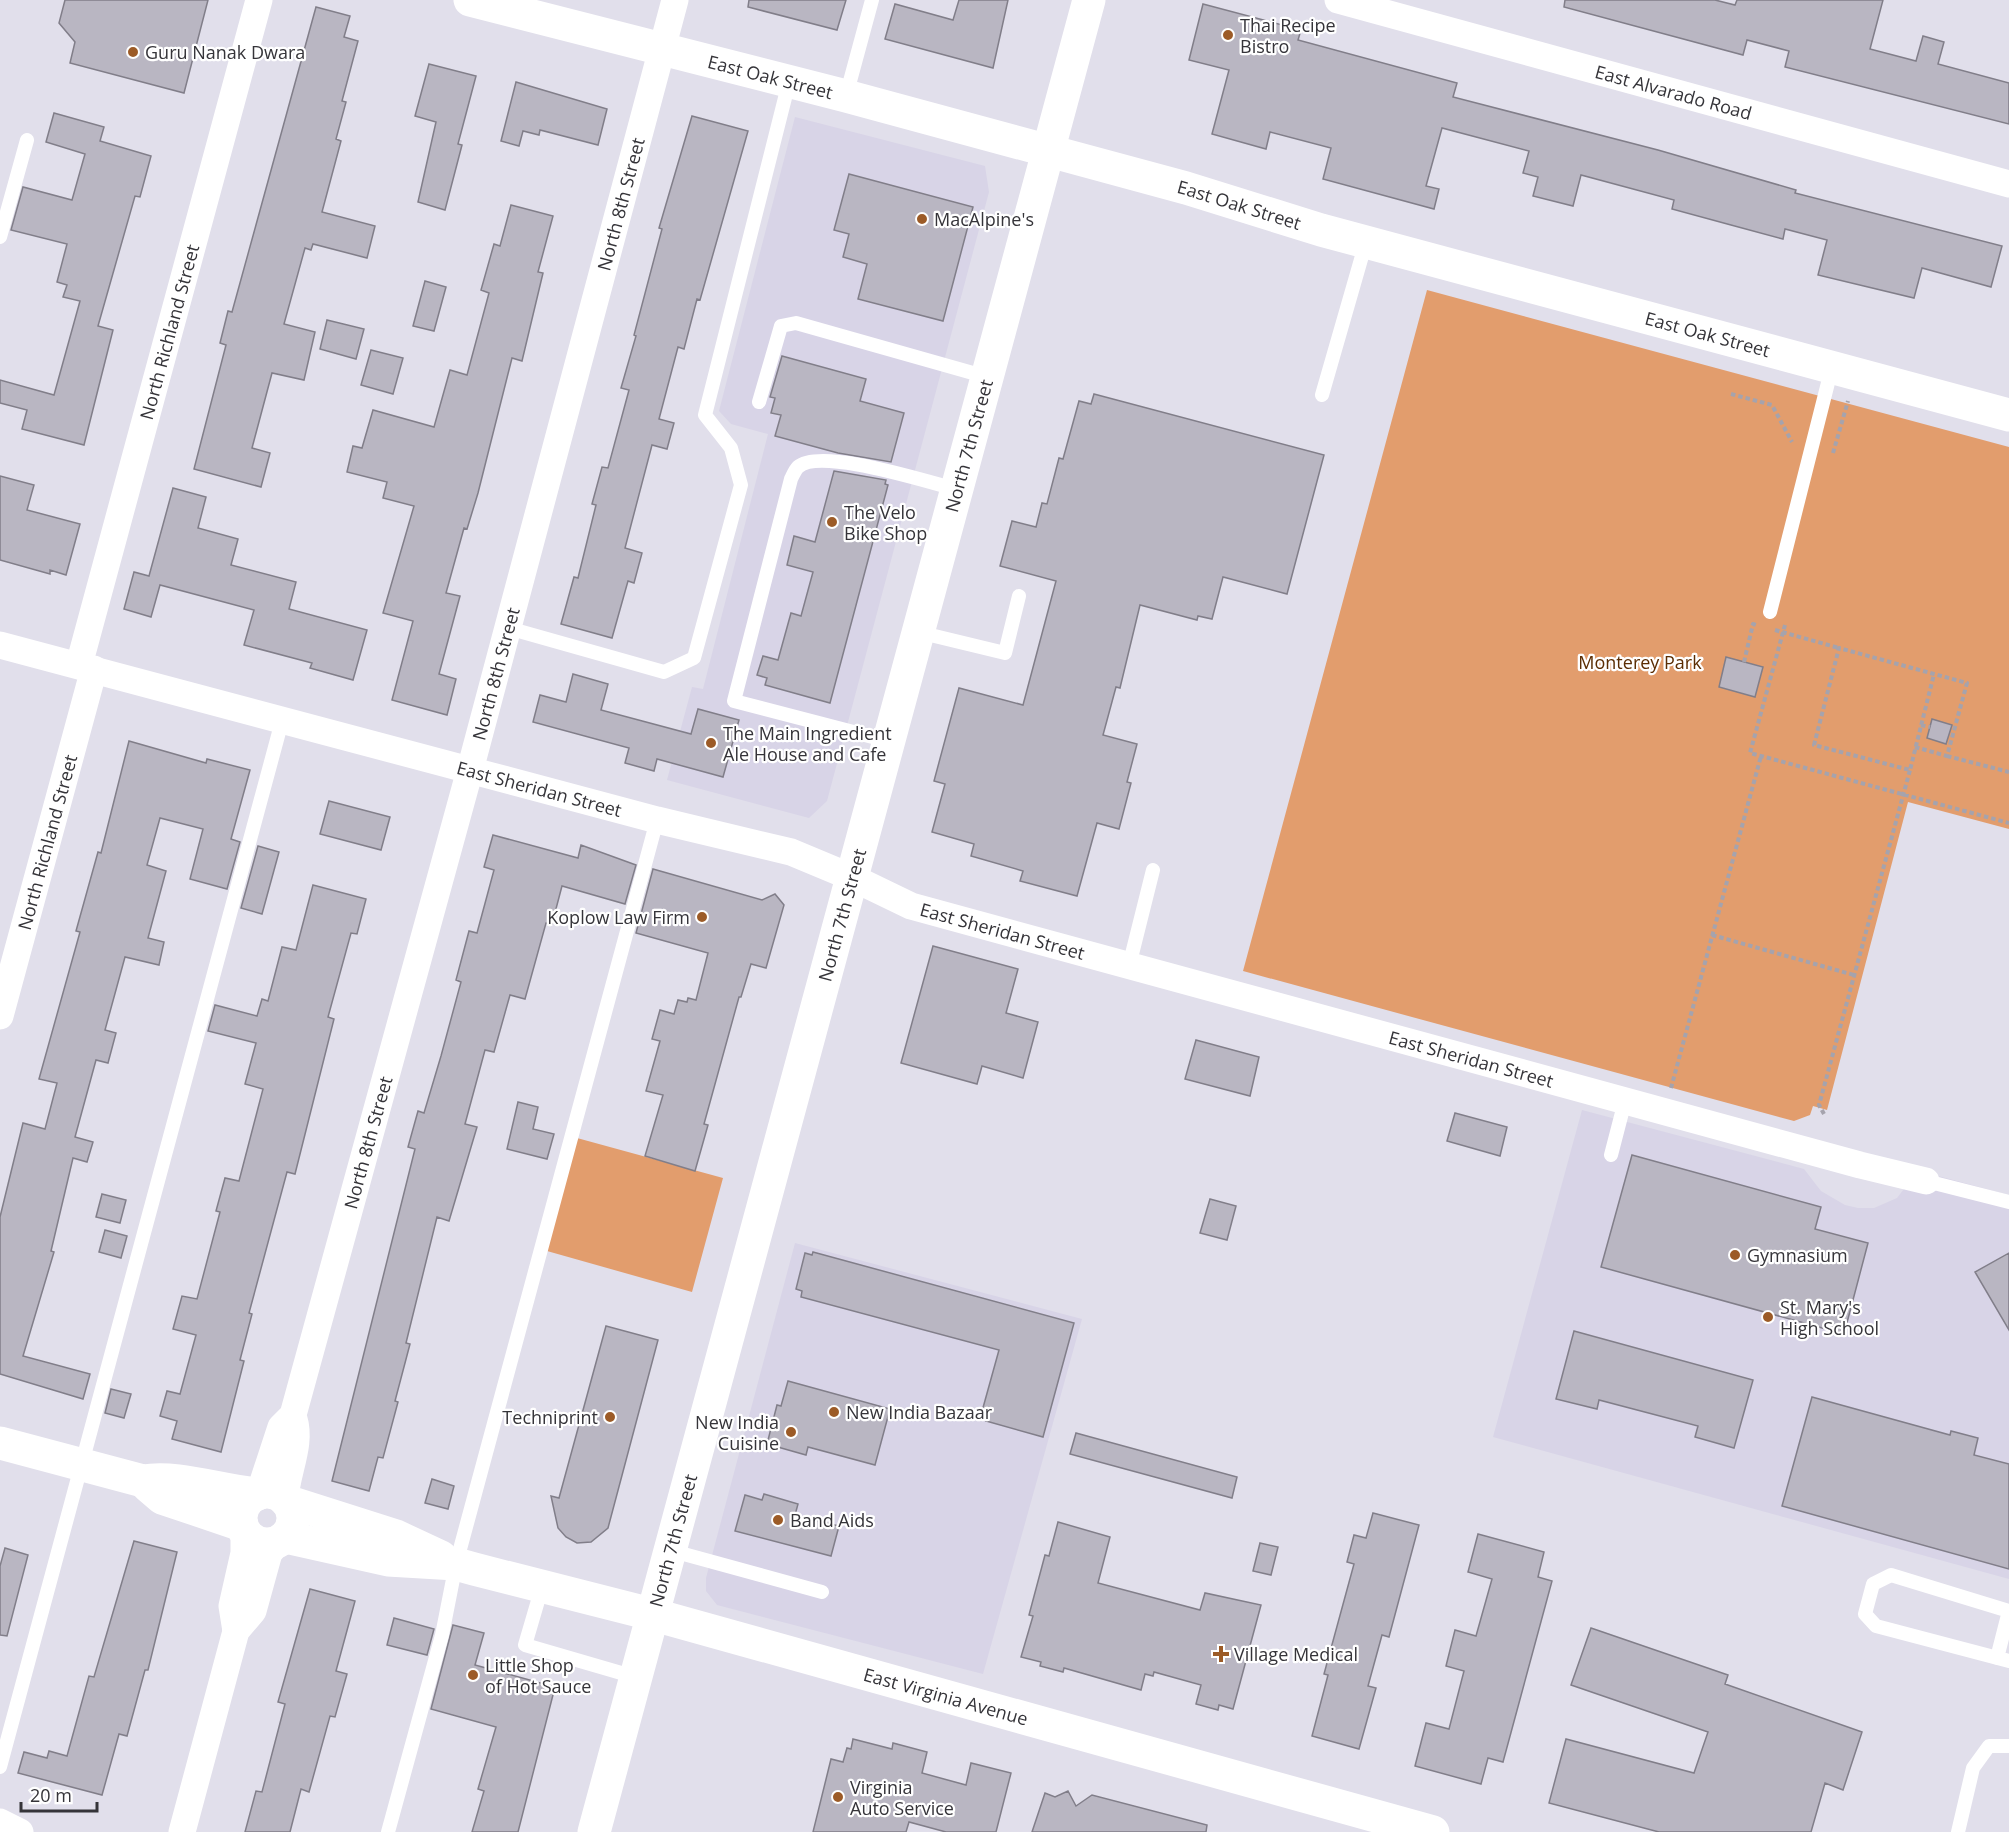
<svg xmlns="http://www.w3.org/2000/svg" width="2009" height="1832" font-family="'Open Sans',sans-serif">
	<rect width="100%" height="100%" fill="#e1dfeb"/>
	<!-- built -->
	<path fill="#d8d4e7" d="M795 117 985 166 989 192 827 801 809 818 667 780 692 687 703 689 768 434 731 424 719 411Z
		M1582 1110 1804 1169 1821 1191 1845 1205 1858 1208H1874L1897 1198 1907 1185 1912 1169 2009 1195V1579L1493 1437Z
		M795 1243 1082 1319 983 1674 717 1605 706 1591V1578Z"/>
	<!-- green -->
	<path fill="#e29d6d" d="M1427 290 2009 447V829L1908 802 1827 1110 1813 1106 1810 1115 1794 1121 1243 971Z
		M577 1138 723 1178 692 1292 547 1251Z"/>
	<!-- building -->
	<path fill="#b9b6c2" stroke="#817e89" stroke-width="1.5" d="M65 0H208L184 93 70 63 75 42 59 23Z
		M749 0H846L837 30 748 7Z
		M959 0H1008L993 68 885 39 895 4 953 20Z
		M1565 0H1715L1735 5 1737 0H1883L1870 49 1916 61 1923 36 1944 42 1938 64 2009 83V124L1785 67 1789 51 1747 40 1743 55 1564 7Z
		M1203 4 1301 30 1298 40 1457 83 1453 97 1658 150 1796 190 1795 193 2002 246 1991 287 1922 268 1914 298 1818 275 1827 240 1785 229 1783 239 1731 225 1672 209 1674 200 1581 175 1573 206 1533 196 1538 177 1523 173 1529 151 1442 128 1426 186 1439 189 1434 209 1323 179 1331 148 1270 132 1266 149 1212 134 1229 70 1189 60Z
		M316 7 350 16 344 37 358 41 342 101 346 102 336 139 341 141 322 212 375 226 367 258 313 244 311 250 305 248 284 324 315 332 304 380 272 373 252 448 270 453 261 487 194 469 226 345 220 343 228 311 232 312Z
		M429 64 476 76 458 144 462 145 445 210 418 202 436 122 415 116Z
		M516 82 607 109 598 145 540 130 539 135 523 131 519 146 501 141Z
		M54 113 104 127 100 141 151 156 140 197 135 196 98 326 113 330 84 445 22 429 27 410 0 403V380L54 395 80 301 63 297 67 285 57 282 67 244 11 230 23 187 72 200 85 154 46 142Z
		M692 116 748 131 700 300 697 299 684 349 678 347 659 419 674 423 667 449 652 445 625 548 642 553 634 583 628 581 612 638 561 624 574 577 578 578 596 505 592 504 602 467 608 468 629 390 621 388 636 336 634 335 662 229 659 228Z
		M849 174 973 207 943 321 858 299 867 264 843 257 849 234 834 230Z
		M511 205 553 216 538 272 543 273 522 361 512 358 478 493 467 529 464 528 446 593 460 596 439 674 456 679 447 715 392 700 413 621 383 613 414 506 383 498 387 482 347 472 353 446 362 448 373 410 434 427 450 370 467 375 489 293 481 290 494 244 500 246Z
		M425 281 446 287 434 331 413 326Z
		M327 320 364 329 356 359 320 349Z
		M371 350 403 358 393 394 361 385Z
		M782 356 866 379 860 401 904 413 891 462 838 453 775 436 781 415 771 413 775 398 770 397Z
		M1094 394 1324 455 1287 594 1223 577 1212 619 1198 616 1197 620 1140 605 1120 688 1116 687 1103 735 1137 744 1127 782 1131 783 1119 829 1097 823 1077 896 1020 881 1023 871 971 856 974 844 932 832 945 784 934 781 959 688 1023 705 1056 581 1000 566 1012 521 1036 527 1042 503 1047 504 1059 458 1063 459 1079 401 1091 404Z
		M834 471 886 480 885 484 888 485 830 703 765 685 767 678 757 675 763 656 778 660 791 613 801 616 813 572 787 565 794 536 815 542Z
		M0 476 34 485 27 510 80 524 66 575 50 570V574L0 560Z
		M173 488 206 497 198 528 238 539 231 565 296 582 289 609 367 630 353 680 310 668 312 663 244 645 254 610 160 585 151 617 124 609 134 572 149 576Z
		M1726 657 1763 667 1755 697 1719 687Z
		M573 674 608 684 601 710 691 734 698 709 739 720 723 777 657 759 654 771 625 763 629 748 533 722 540 695 566 702Z
		M1932 719 1952 725 1946 744 1927 738Z
		M129 741 206 763 207 759 250 770 231 839 240 842 227 889 190 879 203 829 160 818 147 865 166 871 148 938 164 942 159 965 125 957 105 1030 116 1033 108 1063 96 1060 75 1137 93 1142 87 1162 73 1158 51 1251 54 1252 23 1356 90 1374 83 1399 0 1374V1217L23 1123 45 1129 57 1083 39 1079 80 932 76 931 98 852 101 853Z
		M329 801 390 817 381 850 320 834Z
		M493 835 578 858 581 845 636 865 625 904 562 886 552 924 546 923 525 999 510 995 494 1052 485 1050 465 1124 477 1127 449 1221 437 1217 406 1343 410 1344 395 1401 398 1402 383 1458 378 1457 369 1491 332 1481 415 1149 408 1147 418 1111 424 1113 441 1056 461 982 456 980 469 931 477 933 494 870 484 867Z
		M258 846 279 852 262 914 241 908Z
		M653 869 762 900 775 894 784 905 766 968 751 964 741 997H739L704 1124 708 1125 695 1171 645 1156 663 1095 646 1091 660 1041 652 1039 660 1010 674 1014 678 1000 687 1002 688 998 696 1000 708 953 636 933Z
		M313 885 366 899 357 934 351 933 328 1017 334 1019 295 1174 287 1172 249 1313 252 1314 240 1360 244 1361 221 1452 172 1439 177 1421 160 1416 167 1391 180 1394 196 1335 173 1329 182 1296 197 1299 220 1212 216 1211 225 1178 239 1181 263 1089 245 1084 256 1043 208 1031 215 1005 257 1016 262 999 268 1001 282 947 296 950Z
		M933 946 1018 969 1006 1013 1038 1022 1023 1078 982 1066 977 1084 901 1063Z
		M1196 1040 1259 1057 1250 1096 1185 1079Z
		M518 1102 538 1107 533 1129 554 1134 547 1159 507 1149Z
		M1455 1113 1507 1127 1500 1156 1447 1141Z
		M1632 1155 1821 1207 1815 1229 1868 1243 1844 1334 1601 1267Z
		M102 1194 126 1200 120 1223 96 1217Z
		M1210 1199 1236 1206 1227 1240 1200 1233Z
		M105 1230 127 1236 121 1258 99 1252Z
		M813 1252 1074 1323 1043 1437 986 1421 988 1416 981 1415 999 1350 801 1297 802 1291 796 1289 805 1253 812 1255Z
		M2009 1253V1330L1975 1272Z
		M606 1326 658 1340 608 1528 591 1542 577 1543 566 1537 558 1528 551 1496 559 1498Z
		M1574 1331 1753 1380 1734 1448 1695 1437 1698 1426 1599 1400 1597 1409 1556 1399Z
		M788 1381 890 1409 875 1465 808 1447 806 1455 767 1444 777 1405 781 1406Z
		M111 1389 131 1394 124 1418 105 1413Z
		M1812 1397 1950 1435 1951 1431 1978 1438 1974 1455 2009 1464V1569L1782 1506Z
		M1076 1433 1237 1477 1232 1498 1070 1454Z
		M432 1479 454 1486 448 1509 425 1503Z
		M764 1494 798 1504 795 1515 839 1526 831 1556 735 1531 745 1495 762 1500Z
		M1373 1513 1419 1525 1389 1637 1382 1635 1368 1686 1376 1688 1359 1749 1312 1736 1328 1675 1324 1674 1354 1564 1347 1562 1354 1535 1366 1538Z
		M1058 1522 1110 1537 1098 1583 1200 1610 1205 1593 1261 1605 1233 1709 1219 1705 1218 1710 1196 1704 1201 1685 1154 1672 1153 1676 1145 1674 1141 1690 1064 1668 1063 1672 1040 1666 1041 1662 1021 1657 1033 1616 1029 1615 1045 1555 1049 1556Z
		M1478 1534 1544 1552 1538 1577 1552 1581 1503 1762 1488 1758 1481 1784 1415 1766 1426 1723 1449 1729 1464 1671 1446 1666 1455 1630 1476 1636 1492 1579 1468 1572Z
		M134 1541 177 1552 148 1670H145L127 1736 119 1734 102 1795 18 1773 24 1752 47 1758 49 1751 67 1756 89 1676 94 1677Z
		M1260 1543 1278 1547 1271 1575 1253 1571Z
		M5 1548 28 1555 7 1636 0 1635V1566Z
		M310 1589 355 1601 336 1671 347 1674 335 1717 330 1716 309 1792 301 1789 290 1832H245L256 1791 262 1792 285 1704 278 1702Z
		M394 1618 434 1629 427 1655 387 1645Z
		M453 1625 484 1633 475 1665 555 1687 518 1832H472L484 1791 478 1789 496 1727 431 1709Z
		M1591 1628 1728 1675 1725 1684 1862 1732 1843 1790 1825 1783 1811 1832H1659L1549 1803 1566 1739 1694 1773 1708 1732 1571 1685Z
		M853 1739 892 1749 893 1743 927 1752 922 1773 966 1785 971 1763 1011 1773 996 1832H946L909 1822 906 1832H813L831 1759 843 1762 847 1748 851 1749Z
		M1068 1791 1076 1806 1092 1795 1207 1825 1206 1832H1032L1045 1793 1055 1797Z"/>
	<g fill="none" stroke-linecap="round" stroke-linejoin="round">
		<!-- path -->
		<path stroke="#a5a3ad" stroke-width="4" stroke-dasharray="4.5 3" stroke-linecap="butt" d="M1731 394 1772 405 1792 442
			M1833 453 1848 401
			M1785 625 1750 753 2009 823
			M1775 630 1839 648
			M1744 662 1753 624 1756 625
			M1921 725 1930 727
			M1915 747 1947 756 1967 683 1839 648 1814 745 1910 770 1934 674
			M1947 756 2009 772
			M1712 935 1854 975
			M1671 1088 1761 756
			M1824 1114 1819 1105 1910 770"/>
		<!-- service -->
		<path stroke="#fff" stroke-width="14" d="M846 96 872 0
			M0 237 27 140
			M1322 395 1366 242
			M759 402 781 326 796 323 987 377
			M1770 612 1832 367
			M508 628 664 672 694 658 741 485 731 448 705 415 789 82
			M918 632 1005 653 1019 596
			M888 741 734 701 791 479C793 475 795 470 798 467 820 447 927 482 956 489
			M1129 966 1153 870
			M1611 1155 1625 1101
			M1926 1181 2009 1202
			M669 1550 822 1592
			M542 1587 525 1645 635 1677
			M2009 1611 1891 1575 1873 1584 1865 1614 1876 1626 2009 1661
			M1997 1658 2009 1611
			M0 1767 282 721
			M388 1832 442 1635 456 1564 657 820
			M1958 1832 1973 1768 1989 1746H2009"/>
		<!-- minor -->
		<g stroke="#fff" stroke-width="27">
			<path id="s1" d="M1338 0 2009 184"/>
			<path id="s2" d="M0 645 657 820 791 852 851 877 911 906 1860 1165 1926 1181"/>
			<path id="s3" d="M79 665 259 0"/>
			<path id="s4" d="M0 1016 94 669"/>
			<path id="s5" d="M259 1494 281 1427 293 1415 470 770 675 0"/>
			<path d="M285 1500C286 1473 302 1445 294 1419"/>
			<path d="M236 1631 232 1606 244 1553V1530"/>
			<path d="M0 1822 20 1832"/>
			<path d="M182 1832 236 1631 253 1611 269 1553 279 1541"/>
		</g>
		<!-- tertiary -->
		<g stroke="#fff" stroke-width="33">
			<path id="s6" d="M470 0 846 96 1186 188 1321 230 2009 415"/>
			<path d="M0 1443 143 1481C178 1475 221 1491 258 1494"/>
			<path d="M148 1486 162 1498 242 1525"/>
			<circle cx="267" cy="1518" r="26"/>
			<path d="M286 1501 396 1536 441 1557"/>
			<path id="s7" d="M285 1537 388 1560 456 1564 474 1569 651 1614 1433 1832"/>
		</g>
		<!-- primary -->
		<path stroke="#fff" stroke-width="33" id="s8" d="M594 1832 1089 0"/>
	</g>
	<!-- markers -->
	<g fill="#9c5b27" stroke="#fff" stroke-width="2">
		<circle cx="1228" cy="35" r="6"/>
		<circle cx="133" cy="52" r="6"/>
		<circle cx="922" cy="219" r="6"/>
		<circle cx="832" cy="522" r="6"/>
		<circle cx="711" cy="743" r="6"/>
		<circle cx="702" cy="917" r="6"/>
		<circle cx="1735" cy="1255" r="6"/>
		<circle cx="1768" cy="1317" r="6"/>
		<circle cx="834" cy="1412" r="6"/>
		<circle cx="610" cy="1417" r="6"/>
		<circle cx="791" cy="1432" r="6"/>
		<circle cx="778" cy="1520" r="6"/>
		<path d="M1218 1645h6v6h6v6h-6v6h-6v-6h-6v-6h6z"/>
		<circle cx="473" cy="1675" r="6"/>
		<circle cx="838" cy="1797" r="6"/>
	</g>
	<g text-anchor="middle" dominant-baseline="central" stroke-width="4.5" stroke-linejoin="round" paint-order="stroke">
		<!-- poi labels -->
		<g font-size="18" fill="#353439" stroke="#fff" text-anchor="start">
			<text x="1240" y="25">Thai Recipe<tspan x="1240" dy="21">Bistro</tspan></text>
			<text x="145" y="52">Guru Nanak Dwara</text>
			<text x="934" y="219">MacAlpine's</text>
			<text x="844" y="512">The Velo<tspan x="844" dy="21">Bike Shop</tspan></text>
			<text x="723" y="733">The Main Ingredient<tspan x="723" dy="21">Ale House and Cafe</tspan></text>
			<text x="690" y="917" text-anchor="end">Koplow Law Firm</text>
			<text x="1747" y="1255">Gymnasium</text>
			<text x="1780" y="1307">St. Mary's<tspan x="1780" dy="21">High School</tspan></text>
			<text x="846" y="1412">New India Bazaar</text>
			<text x="598" y="1417" text-anchor="end">Techniprint</text>
			<text x="779" y="1422" text-anchor="end">New India<tspan x="779" dy="21">Cuisine</tspan></text>
			<text x="790" y="1520">Band Aids</text>
			<text x="1234" y="1654">Village Medical</text>
			<text x="485" y="1665">Little Shop<tspan x="485" dy="21">of Hot Sauce</tspan></text>
			<text x="850" y="1787">Virginia<tspan x="850" dy="21">Auto Service</tspan></text>
		</g>
		<!-- street labels -->
		<g font-size="18" fill="#353439" stroke="#fff">
			<text stroke="none"><textPath href="#s6" startOffset="310">East Oak Street</textPath></text>
			<text stroke="none"><textPath href="#s1" startOffset="348">East Alvarado Road</textPath></text>
			<text stroke="none"><textPath href="#s5" startOffset="1342">North 8th Street</textPath></text>
			<text stroke="none"><textPath href="#s6" startOffset="796">East Oak Street</textPath></text>
			<text stroke="none"><textPath href="#s3" startOffset="345">North Richland Street</textPath></text>
			<text stroke="none"><textPath href="#s6" startOffset="1282">East Oak Street</textPath></text>
			<text stroke="none"><textPath href="#s8" startOffset="1436">North 7th Street</textPath></text>
			<text stroke="none"><textPath href="#s5" startOffset="856">North 8th Street</textPath></text>
			<text stroke="none"><textPath href="#s2" startOffset="558">East Sheridan Street</textPath></text>
			<text stroke="none"><textPath href="#s4" startOffset="180">North Richland Street</textPath></text>
			<text stroke="none"><textPath href="#s8" startOffset="950">North 7th Street</textPath></text>
			<text stroke="none"><textPath href="#s2" startOffset="1044">East Sheridan Street</textPath></text>
			<text stroke="none"><textPath href="#s2" startOffset="1530">East Sheridan Street</textPath></text>
			<text stroke="none"><textPath href="#s5" startOffset="370">North 8th Street</textPath></text>
			<text stroke="none"><textPath href="#s8" startOffset="302">North 7th Street</textPath></text>
			<text stroke="none"><textPath href="#s7" startOffset="681">East Virginia Avenue</textPath></text>
		</g>
		<!-- park labels -->
		<g font-size="18" fill="#5b2d03" stroke="#fff">
			<text x="1640" y="662">Monterey Park</text>
		</g>
	</g>
	<!-- scale -->
	<path d="M21 1802v9h76v-9" fill="none" stroke="#353439" stroke-width="3"/>
	<text x="30" y="1802" font-size="18" fill="#353439" stroke="#ffffff" stroke-width="4.5" paint-order="stroke">20 m</text>
</svg>
